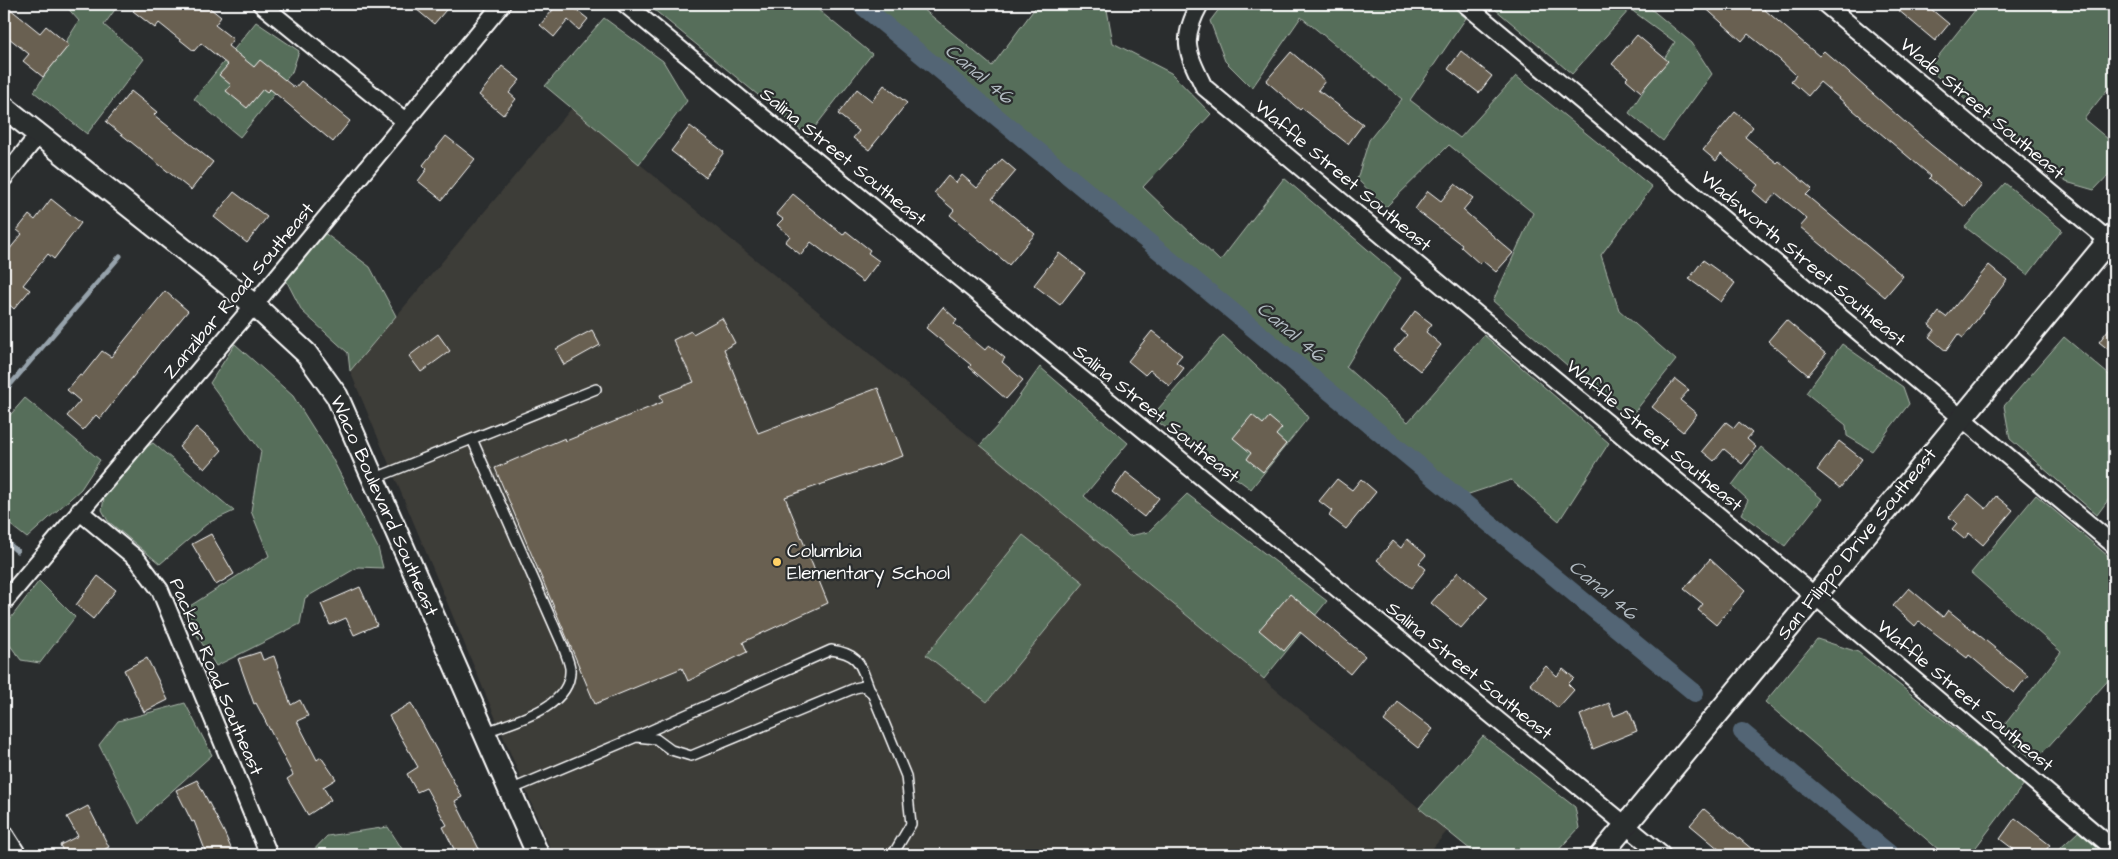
<svg xmlns="http://www.w3.org/2000/svg" width="2118" height="859" font-family="'Architects Daughter',sans-serif">
	<rect width="100%" height="100%" fill="#2a2d2e"/>
	<filter id="ink" filterUnits="userSpaceOnUse"><feTurbulence type="fractalNoise" baseFrequency=".02" numOctaves="2"/><feDisplacementMap in="SourceGraphic" scale="10" xChannelSelector="R" yChannelSelector="G"/><feConvolveMatrix kernelMatrix="1 2 1 2 8 2 1 2 1" color-interpolation-filters="sRGB"/></filter>
	<g filter="url(#ink)">
		<!-- built -->
		<path fill="#3d3c38" d="M572 108 1447 831 1427 855H553L350 371Z"/>
		<!-- green -->
		<path fill="#576e5a" stroke="#abb6ac" d="M64 4H119L104 25 144 59 87 134 34 92 79 21Z
			M647 4H811L872 54 808 136Z
			M869 4H917L992 66 1038 4H1106L1113 43 1171 73 1211 114 1143 187 1220 261 1284 178 1401 278 1346 367 1408 422 1484 335 1609 443 1559 521 1511 480 1463 496Z
			M1223 4H1449L1466 18 1410 100 1460 138 1516 76 1652 187 1601 255 1619 310 1676 360 1629 419 1493 301 1533 213 1449 145 1386 207 1357 179 1369 140 1402 99 1301 17 1252 88 1225 61 1210 21Z
			M1489 4H1645L1692 43 1712 74 1663 141 1629 113 1675 42 1630 9 1572 74Z
			M1980 4H2114V81L2084 119 2114 144V169L2094 190 2066 182 1928 69Z
			M604 18 663 61 687 101 639 164 545 86Z
			M256 22 299 51 292 72 240 137 194 99Z
			M2005 183 2062 230 2028 275 1965 227Z
			M323 232 370 267 396 316 350 371 348 353 302 311 286 280Z
			M1223 335 1303 410 1308 418 1251 489 1151 417Z
			M2064 337 2114 379V492L2097 515 2010 439 2004 406Z
			M235 344 293 396 332 458 378 548 383 568 358 567 305 598 300 624 216 666 182 611 269 556 251 511 261 451 210 383Z
			M1842 344 1903 387 1909 404 1872 451 1847 436 1846 425 1806 393Z
			M1040 367 1128 443 1084 496 1129 536 1148 532 1187 494 1327 601 1264 679 980 445 1000 423Z
			M25 398 100 460 81 489 27 538 4 520V422Z
			M153 443 234 511 208 523 160 564 108 521 102 510 105 492 140 451Z
			M1761 447 1822 499 1785 546 1741 514 1748 500 1732 485Z
			M2036 495 2114 561V674L2035 761 1999 732 2061 652 1971 573Z
			M1023 535 1084 583 987 702 926 655Z
			M39 581 75 617 40 663 21 660 6 640 4 627Z
			M1817 639 1858 652 2024 784 1970 855H1945L1765 702Z
			M185 703 212 755 154 807 139 824 99 745 118 721Z
			M1483 736 1575 807 1579 828 1554 855H1477L1419 808Z
			M388 827 406 855H309L327 836Z
			M2079 831 2106 855H2053Z"/>
		<g fill="none" stroke-linecap="round" stroke-linejoin="round">
			<!-- stream -->
			<path stroke="#97a3ac" stroke-width="5" d="M4 392 120 256
				M4 540 17 551"/>
			<!-- canal -->
			<path stroke="#526575" stroke-width="18" d="M860 4 1695 693
				M1742 732 1891 855"/>
		</g>
		<!-- building -->
		<path fill="#696051" stroke="#fff" d="M4 4 40 33 46 26 69 45 43 77 23 61 29 54 4 34Z
			M140 4H205L221 17 215 25 233 39 228 46 254 67 260 60 295 88 301 81 350 121 333 142 270 89 267 92 263 89 247 108 226 91 231 85 219 75 228 65 201 43 194 51 159 23 155 28 133 11Z
			M410 4H451L434 24Z
			M558 4H569L588 19 579 30 568 20 554 37 540 25Z
			M1701 4H1758L1819 56 1824 51 1931 145 1982 185 1965 207 1929 178 1931 176 1820 82 1808 96 1791 81 1796 75 1779 59 1748 34 1742 41Z
			M1891 4H1925L1949 24 1935 41Z
			M1637 35 1668 61 1641 92 1626 79 1628 77 1612 64Z
			M1461 51 1492 76 1479 93 1448 69Z
			M1291 52 1325 81 1318 90 1363 124 1348 144 1302 108 1300 110 1266 81Z
			M502 66 520 80 509 93 516 99 503 115 479 95Z
			M884 85 907 103 869 150 853 138 859 131 838 114 857 89 872 101Z
			M131 91 157 112 154 115 213 162 191 190 106 122Z
			M1735 112 1753 127 1745 137 1777 163 1779 161 1812 189 1806 195 1903 276 1885 297 1800 227 1807 219 1776 193 1767 203 1753 191 1758 185 1721 154 1716 161 1703 150Z
			M690 126 724 152 705 177 671 151Z
			M446 136 475 159 442 200 418 181 427 169 423 165Z
			M1002 159 1016 171 992 199 1035 234 1009 265 950 215 954 210 934 193 948 176 956 183 962 175 977 188Z
			M1455 184 1473 198 1463 210 1513 253 1496 272 1483 261 1480 264 1461 247 1462 245 1415 209 1428 191 1441 201Z
			M234 192 267 217 247 243 214 217Z
			M793 194 843 235 846 231 870 250 868 253 879 261 863 282 811 242 801 255 785 242 790 236 777 225 783 219 776 214Z
			M51 199 81 223 54 259 48 254 23 285 30 290 14 309 4 300V256L22 234 17 230 29 215 35 220Z
			M1059 253 1085 273 1060 305 1034 285Z
			M1703 260 1735 283 1721 302 1689 279Z
			M1989 265 2007 280 1963 338 1958 334 1946 351 1929 337 1935 330 1929 325 1939 312 1946 317Z
			M165 291 188 311 163 341 162 340 100 419 96 415 83 430 67 416 80 401 67 390 80 375 82 376 102 351 111 357Z
			M943 307 957 320 954 324 985 350 989 345 1005 358 1002 362 1023 380 1006 399 969 367 971 365 926 328Z
			M1415 311 1432 324 1426 332 1441 345 1420 371 1394 350 1407 335 1401 330Z
			M722 318 735 343 724 349 758 433 878 388 903 456 785 497 828 603 743 642 747 652 688 681 682 668 595 704 495 468 565 438 566 441 663 402 660 395 694 382 673 340 691 331 693 334Z
			M1786 320 1826 354 1808 375 1768 341Z
			M2114 322V354L2099 342Z
			M592 330 600 345 564 365 556 349Z
			M1152 331 1182 355 1176 362 1184 368 1170 386 1150 370 1145 375 1128 361Z
			M438 334 450 351 421 372 409 356Z
			M1675 379 1689 390 1680 400 1697 414 1683 432 1652 407Z
			M1252 415 1263 424 1269 417 1282 428 1276 435 1286 444 1263 472 1247 459 1251 453 1233 438Z
			M1726 422 1734 428 1739 422 1752 433 1747 439 1756 447 1742 464 1724 449 1714 461 1702 451Z
			M196 427 222 450 205 469 179 447Z
			M1839 441 1862 459 1840 488 1817 470Z
			M1126 472 1159 498 1144 517 1112 492Z
			M1337 479 1352 490 1361 479 1376 492 1346 529 1329 516 1332 511 1319 501Z
			M1969 494 1986 509 1996 496 2013 510 1983 545 1969 533 1964 539 1952 529 1957 523 1949 517Z
			M211 534 234 574 216 585 192 544Z
			M1407 539 1426 555 1419 563 1426 569 1411 588 1377 560 1393 541 1401 548Z
			M1710 559 1745 591 1716 625 1698 610 1703 604 1684 589Z
			M1458 572 1488 597 1461 628 1431 603Z
			M98 576 116 590 93 619 76 605Z
			M360 587 377 625 354 635 346 618 330 625 321 604Z
			M1909 588 1943 617 1948 610 2028 675 2014 693 1969 655 1967 658 1919 621 1915 626 1893 606Z
			M1290 594 1365 656 1350 674 1300 632 1284 651 1259 630Z
			M260 652 263 660 274 656 291 705 300 700 308 716 297 721 317 760 321 757 336 779 323 787 331 800 308 815 287 779 293 775 256 703 254 704 238 659Z
			M147 658 168 700 144 712 124 670Z
			M1546 666 1557 676 1563 669 1574 678 1568 684 1574 690 1558 708 1530 684Z
			M1398 702 1433 729 1418 748 1384 721Z
			M411 703 462 797 455 801 479 849 467 855H457L443 827 447 825 426 788 417 792 407 774 418 767 389 716Z
			M1609 703 1614 716 1629 710 1637 731 1593 749 1580 715Z
			M197 780 224 832 234 855H207L194 821 192 822 176 790Z
			M88 806 109 847 94 855H65L60 845 78 836 67 817Z
			M1704 809 1759 855H1726L1690 825Z
			M2015 818 2050 845 2042 855H2021L2000 839Z"/>
		<g fill="none" stroke-linecap="round" stroke-linejoin="round">
			<defs>
				<path id="service" d="M472 439 563 646C565 653 569 661 570 668 573 708 512 722 485 732
					M373 479 596 389
					M636 737 656 739 671 750 691 756 855 688 864 686 872 693 906 776 911 824 895 851 891 855
					M510 790 636 737 831 650C861 654 860 665 870 690"/>
				<path id="minor" d="M261 4 405 121
					M625 4 1662 855
					M1200 4C1180 40 1187 52 1204 87L1815 596 2114 849
					M1465 4 2114 545
					M1825 4 2114 245
					M4 178 38 135
					M79 511 137 559 160 590 269 855
					M4 602 254 305 502 4
					M4 833 18 855"/>
				<path id="tertiary" d="M4 107 254 305 306 353 337 396 538 855
					M1601 855 2114 234"/>
			</defs>
			<!-- service casing -->
			<use href="#service" stroke="#fff" stroke-width="12"/>
			<!-- minor casing -->
			<use href="#minor" stroke="#fff" stroke-width="20"/>
			<!-- tertiary casing -->
			<use href="#tertiary" stroke="#fff" stroke-width="25"/>
			<!-- service -->
			<use href="#service" stroke="#2a2d2e" stroke-width="9"/>
			<!-- minor -->
			<use href="#minor" stroke="#2a2d2e" stroke-width="16"/>
			<!-- tertiary -->
			<use href="#tertiary" stroke="#2a2d2e" stroke-width="21"/>
		</g>
	</g>
	<!-- markers -->
	<circle fill="#ffd166" stroke="#2a2d2e" stroke-width="2" cx="777" cy="562" r="5"/>
	<g text-anchor="middle" dominant-baseline="central" stroke-width="4.5" stroke-linejoin="round" paint-order="stroke">
		<!-- street labels -->
		<g font-size="19" fill="#fff" stroke="#2a2d2e">
			<text transform="translate(1982 109) rotate(40)">Wade Street Southeast</text>
			<text transform="translate(843 157) rotate(39)">Salina Street Southeast</text>
			<text transform="translate(1343 176) rotate(40)">Waffle Street Southeast</text>
			<text transform="translate(1803 259) rotate(40)">Wadsworth Street Southeast</text>
			<text transform="translate(239 291) rotate(-50)">Zanzibar Road Southeast</text>
			<text transform="translate(1156 414) rotate(39)">Salina Street Southeast</text>
			<text transform="translate(1654 436) rotate(40)">Waffle Street Southeast</text>
			<text transform="translate(384 506) rotate(66)">Waco Boulevard Southeast</text>
			<text transform="translate(1857 544) rotate(-51)">San Filippo Drive Southeast</text>
			<text transform="translate(1469 671) rotate(39)">Salina Street Southeast</text>
			<text transform="translate(216 677) rotate(67)">Packer Road Southeast</text>
			<text transform="translate(1965 696) rotate(40)">Waffle Street Southeast</text>
		</g>
		<!-- poi labels -->
		<g font-size="19" fill="#fff" stroke="#2a2d2e" text-anchor="start">
			<text x="787" y="551">Columbia<tspan x="787" dy="22">Elementary School</tspan></text>
		</g>
		<!-- water labels -->
		<g font-size="20" font-style="italic" fill="#b1bac1" stroke="#2a2d2e">
			<text transform="translate(979 74) rotate(40)">Canal 46</text>
			<text transform="translate(1291 332) rotate(40)">Canal 46</text>
			<text transform="translate(1603 590) rotate(40)">Canal 46</text>
		</g>
	</g>
	<!-- margin -->
	<rect width="2118" height="859" fill="none" stroke="#2a2d2e" stroke-width="20"/>
	<rect x="10" y="10" width="2098" height="839" fill="none" stroke="#fff" stroke-width="2" filter="url(#ink)"/>
</svg>
